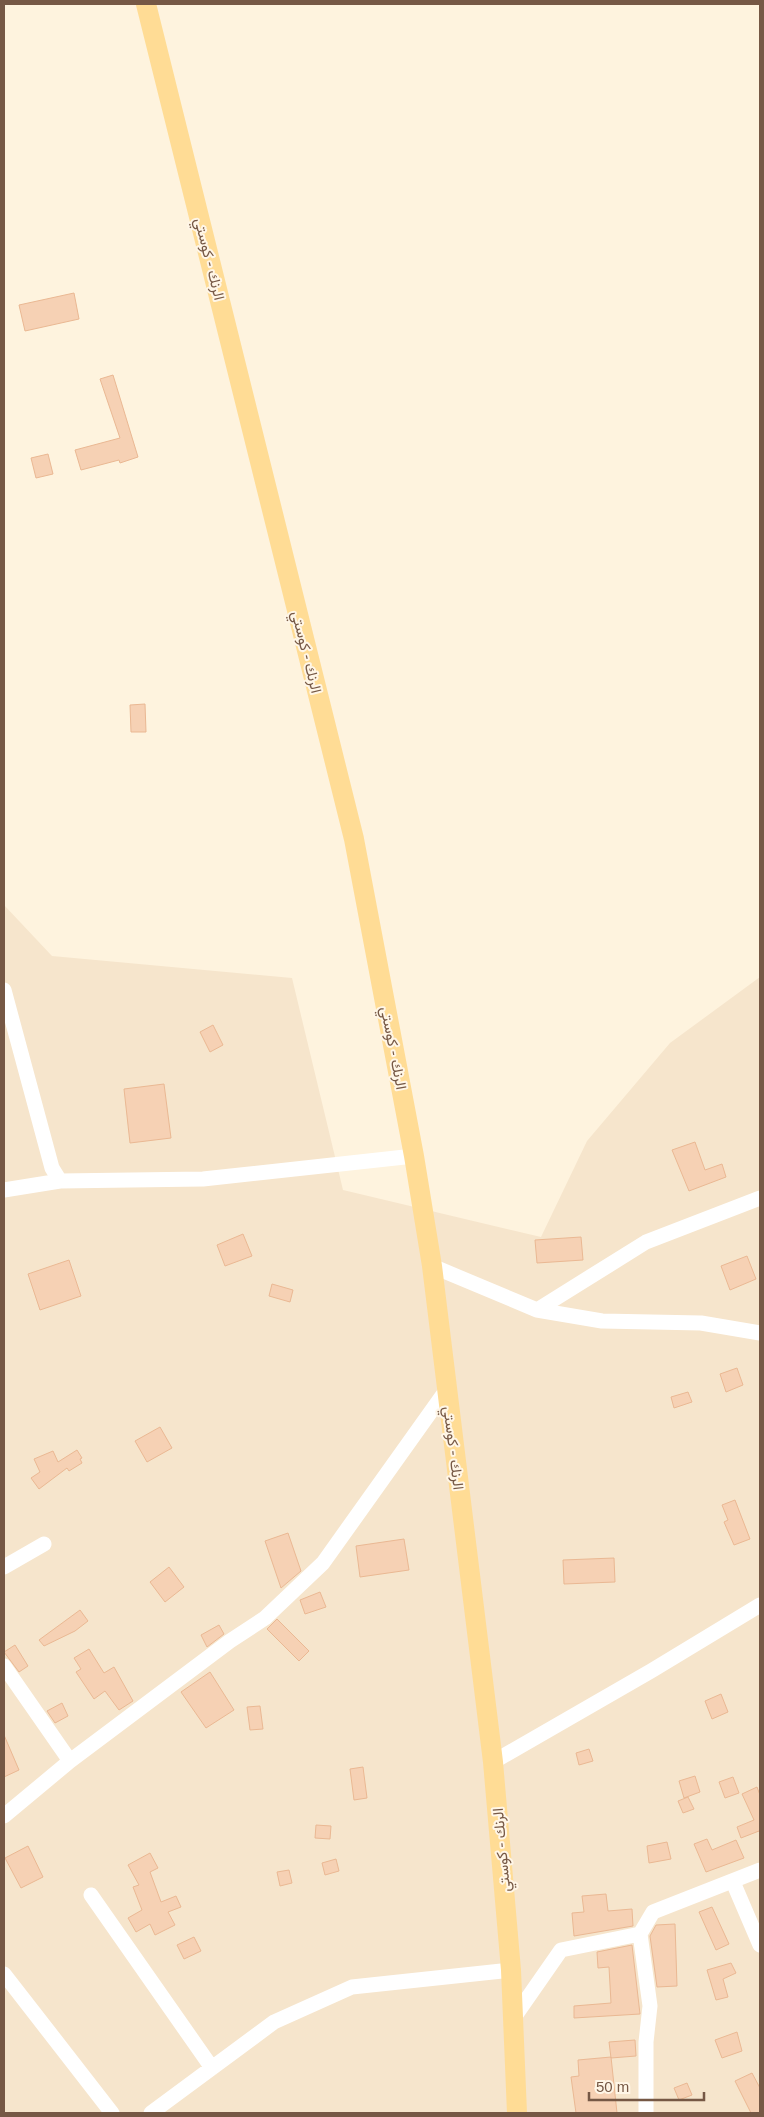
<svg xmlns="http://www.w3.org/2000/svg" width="764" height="2117" font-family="Arial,Vazirmatn,sans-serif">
	<rect width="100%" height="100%" fill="#fef3de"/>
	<!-- residential -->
	<path fill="#f6e5cc" d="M4 905 52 956 292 978 343 1190 541 1237 587 1141 670 1043 760 977V2113H4Z"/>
	<!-- building -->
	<path fill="#f6d1b4" stroke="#eab893" d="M74 293 79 319 25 331 19 305Z
		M113 375 138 457 120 463 119 460 81 470 75 450 120 438 100 379Z
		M48 454 53 474 36 478 31 458Z
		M145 704 146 732H131L130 705Z
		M213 1025 223 1045 210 1052 200 1032Z
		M164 1084 171 1138 130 1143 124 1089Z
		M695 1142 705 1170 722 1164 726 1177 689 1191 672 1150Z
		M243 1234 252 1256 225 1266 217 1245Z
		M581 1237 583 1260 537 1263 535 1240Z
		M747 1256 756 1279 730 1290 721 1266Z
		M69 1260 81 1296 40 1310 28 1274Z
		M272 1284 293 1290 290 1302 269 1296Z
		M737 1368 743 1385 726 1392 720 1374Z
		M688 1392 692 1402 674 1408 671 1397Z
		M160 1427 172 1448 147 1462 135 1441Z
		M77 1450 82 1458 80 1459 82 1463 69 1471 67 1468 39 1489 31 1478 40 1472 34 1459 53 1451 58 1462Z
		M735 1500 750 1539 734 1545 724 1522 728 1520 722 1505Z
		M288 1533 301 1571 281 1588 265 1541Z
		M404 1539 409 1570 360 1577 356 1546Z
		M614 1558 615 1582 564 1584 563 1560Z
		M169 1567 184 1587 165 1602 150 1582Z
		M320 1592 326 1607 305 1614 300 1600Z
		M80 1610 88 1621 75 1631 44 1646 39 1640Z
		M277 1619 309 1651 299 1661 267 1629Z
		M219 1625 224 1634 207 1647 201 1635Z
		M15 1645 28 1666 19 1672 4 1652Z
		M89 1649 104 1673 114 1667 133 1701 119 1710 105 1691 94 1699 76 1672 81 1669 74 1658Z
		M210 1672 234 1710 206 1728 181 1692Z
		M721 1694 728 1712 712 1719 705 1701Z
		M62 1703 68 1716 55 1723 47 1711Z
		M260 1706 263 1729 250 1730 247 1707Z
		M4 1735 19 1770 4 1777Z
		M589 1749 593 1761 579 1765 576 1753Z
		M363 1767 367 1798 354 1800 350 1769Z
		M695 1776 700 1792 684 1798 679 1781Z
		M733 1777 739 1793 725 1798 719 1782Z
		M757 1787 760 1795V1834L759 1831 741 1838 737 1827 754 1820 742 1794Z
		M688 1797 694 1809 683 1813 678 1801Z
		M316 1825 331 1826 330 1839 315 1838Z
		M707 1839 712 1850 736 1840 744 1858 706 1872 694 1844Z
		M667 1842 671 1859 649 1863 647 1846Z
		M28 1846 43 1877 21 1888 5 1858Z
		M150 1853 158 1868 150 1872 161 1902 176 1896 181 1907 168 1912 175 1925 155 1935 150 1924 136 1932 128 1918 142 1910 133 1887 139 1885 128 1865Z
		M336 1859 339 1871 325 1875 322 1863Z
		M289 1870 292 1883 280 1886 277 1872Z
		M606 1894 608 1911 632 1909 633 1926 574 1936 572 1913 584 1912 582 1896Z
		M712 1907 729 1944 716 1950 699 1912Z
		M675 1924 677 1986 657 1987 650 1936 656 1925Z
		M194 1937 201 1951 184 1959 177 1945Z
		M632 1945 640 2014 574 2018V2006L611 2003 609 1967 598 1968 597 1952Z
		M731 1963 736 1973 723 1979 728 1997 716 2000 707 1970Z
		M737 2032 742 2051 722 2058 715 2040Z
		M635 2040 636 2056 611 2058 609 2042Z
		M611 2057 617 2113H576L571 2077 579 2076 578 2060Z
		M752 2073 760 2088V2113H751L735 2081Z
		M687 2083 692 2095 679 2100 674 2088Z"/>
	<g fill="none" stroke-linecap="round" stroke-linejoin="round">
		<!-- minor -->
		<path stroke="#fff" stroke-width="15" d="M4 990 52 1168 60 1181 203 1179 414 1156
			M4 1190 60 1181
			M432 1266 537 1310 602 1321 701 1323 760 1333
			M537 1310 646 1242 760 1198
			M4 1567 44 1544
			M4 1666 70 1761
			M493 1762 651 1671 760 1605
			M4 1816 70 1761 230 1641 265 1618 323 1563 447 1389
			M733 1882 760 1945
			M91 1895 212 2068
			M640 1934 650 2006 646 2042V2113
			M4 1974 112 2113
			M513 2019 561 1950 640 1934 653 1912 760 1870
			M151 2113 274 2022 352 1987 511 1970"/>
		<!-- major -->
		<path stroke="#ffdc95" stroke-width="20" d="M146 4 354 839 414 1156 432 1266 493 1762 511 1970 517 2113"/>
	</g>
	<g text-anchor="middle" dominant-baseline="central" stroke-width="4" stroke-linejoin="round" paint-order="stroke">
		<!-- street labels -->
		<g font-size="15" fill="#765845" stroke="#fff6e7">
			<text transform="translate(210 259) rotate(76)">الرنك - كوستي</text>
			<text transform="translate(307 652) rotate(76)">الرنك - كوستي</text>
			<text transform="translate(394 1048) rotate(79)">الرنك - كوستي</text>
			<text transform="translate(454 1448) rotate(83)">الرنك - كوستي</text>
			<text transform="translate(501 1850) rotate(-95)">الرنك - كوستي</text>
		</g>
	</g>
	<!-- border -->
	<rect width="764" height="2117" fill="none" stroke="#765845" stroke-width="10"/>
	<!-- scale -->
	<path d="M589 2092v8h115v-8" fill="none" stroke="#765845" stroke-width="2.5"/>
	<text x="596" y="2092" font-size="15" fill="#765845" stroke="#fff6e7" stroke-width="4" paint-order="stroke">50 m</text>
</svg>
